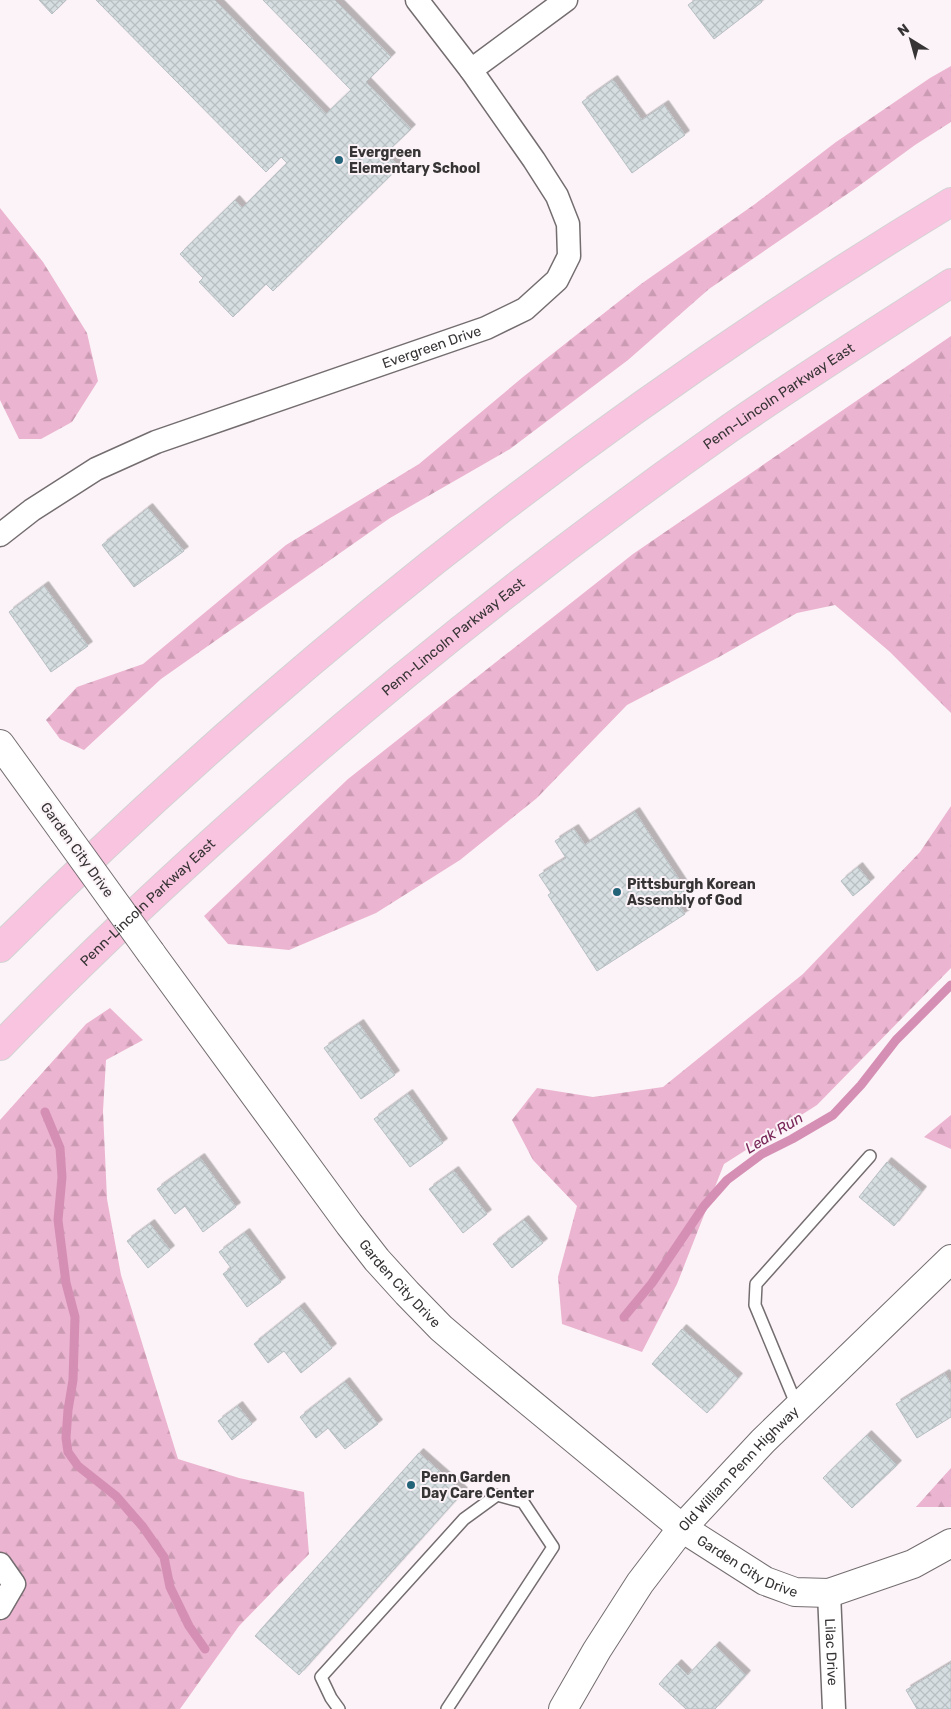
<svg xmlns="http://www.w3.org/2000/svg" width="951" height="1709" font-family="Rubik,sans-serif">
	<defs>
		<pattern id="forest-firs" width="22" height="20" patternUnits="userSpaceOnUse" patternTransform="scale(1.25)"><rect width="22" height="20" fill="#ebb4d0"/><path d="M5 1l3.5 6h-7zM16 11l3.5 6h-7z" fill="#ca9bb3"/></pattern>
		<pattern id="building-cross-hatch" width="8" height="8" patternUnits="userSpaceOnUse" patternTransform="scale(1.25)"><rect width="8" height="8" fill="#d6dee1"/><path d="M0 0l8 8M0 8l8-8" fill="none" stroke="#b8bfc2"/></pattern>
		<filter id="shadow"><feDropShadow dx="4.5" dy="-4.5" stdDeviation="0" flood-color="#0004"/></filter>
	</defs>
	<rect width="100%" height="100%" fill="#fbf3f7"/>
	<!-- forest -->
	<path fill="url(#forest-firs)" d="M951 66V122L915 145 856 188 709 289 628 360 510 449 390 518 161 679 84 750 60 739 46 720 77 687 143 664 286 545 419 464 523 377 641 284 755 204 836 142 930 78Z
		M0 208 43 262 87 333 98 381 72 422 41 439H19L0 400Z
		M951 336V713L890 652 835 605 797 613 719 657 627 705 537 798 460 860 376 913 289 950 228 944 204 916 348 779 633 554Z
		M951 806V968L817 1105 724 1164 677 1284 642 1352 562 1324 558 1277 577 1206 533 1160 512 1120 537 1088 593 1097 663 1087 803 974 920 852Z
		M110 1008 143 1040 106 1060 103 1111 107 1199 121 1275 178 1459 239 1478 304 1492 309 1554 239 1626 180 1709H0V1120L86 1024Z
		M951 1115V1149L924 1137Z
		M951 1468V1507H916Z"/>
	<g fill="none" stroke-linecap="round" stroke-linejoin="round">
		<!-- stream -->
		<path stroke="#d58fb4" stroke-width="9" d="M45 1112 60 1148 62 1177 58 1220 66 1283 75 1317 73 1380 68 1410 66 1438 68 1452 78 1466 116 1496 143 1527 164 1557 170 1587 189 1626 205 1649
			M624 1317 652 1283 704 1206 727 1180 762 1154 792 1139 833 1115 861 1085 896 1040 951 985"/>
	</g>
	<!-- building -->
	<path fill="url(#building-cross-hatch)" stroke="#b7bfc2" filter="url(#shadow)" d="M39 0H66L52 14Z
		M96 0H215L326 114 351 90 263 0H335L391 57 366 82 411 129 386 153 399 167 273 291 266 284 233 317 199 282 203 278 180 254 235 200 242 208 287 163 281 157 266 172Z
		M695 0H761L762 2 714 39 688 5Z
		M613 80 642 120 664 105 685 135 632 173 582 102Z
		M148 508 184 551 134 587 102 545Z
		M44 586 88 646 51 672 9 612Z
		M635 812 686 890 674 898 685 914 597 971 548 895 551 893 539 875 566 858 555 841 574 829 585 845Z
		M858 867 870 882 853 896 841 881Z
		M359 1024 395 1075 361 1099 324 1048Z
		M408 1094 443 1143 410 1167 374 1119Z
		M200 1158 236 1207 203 1232 185 1206 175 1214 157 1189Z
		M887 1162 922 1191 894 1226 859 1197Z
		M454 1171 487 1214 463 1233 429 1189Z
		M524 1220 543 1243 512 1268 493 1244Z
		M150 1224 170 1250 148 1268 127 1241Z
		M245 1233 281 1282 247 1307 223 1274 231 1268 219 1252Z
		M300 1307 332 1348 301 1373 284 1351 268 1363 254 1344Z
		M682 1329 738 1378 707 1413 652 1364Z
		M945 1374 951 1384V1417L917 1438 896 1404Z
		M345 1382 378 1424 345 1449 328 1428 316 1438 300 1417Z
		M238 1406 252 1424 232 1440 218 1421Z
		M867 1435 897 1465 852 1508 823 1478Z
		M419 1453 463 1492 299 1675 255 1636Z
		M715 1646 746 1675 715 1709H686L659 1684 677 1664 688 1675Z
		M951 1663V1709H917L906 1690Z"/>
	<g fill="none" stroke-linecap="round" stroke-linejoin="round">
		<defs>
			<path id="service" d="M797 1406 755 1305 756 1284 870 1156
				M339 1709 331 1698 321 1677 464 1519 497 1495 523 1502 553 1547 447 1709"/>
			<g id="minor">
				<path d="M471 70 566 0"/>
				<path id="s1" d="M0 535 32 510 96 469 156 442 486 328 525 309 557 280 569 256 568 224 557 196 534 160 471 70 417 0"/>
				<path d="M0 1564 14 1584 0 1608"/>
				<path id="s2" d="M829 1593 834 1709"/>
			</g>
			<g id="tertiary">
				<path d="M0 744 63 831"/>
				<path id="s3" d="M151 953 349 1224 377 1260 407 1293 441 1328 481 1362 682 1528 765 1581 795 1592 829 1593 913 1564 951 1543"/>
			</g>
			<g id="secondary">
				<path id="s4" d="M563 1709 597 1650 640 1583 682 1528 763 1441 951 1259"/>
			</g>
			<g id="motorway">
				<path d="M0 948C286 663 606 411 951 202"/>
				<path id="s5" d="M0 1046C78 965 160 888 244 813 398 675 561 547 730 428 802 378 877 331 951 283"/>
			</g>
		</defs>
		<!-- service casing -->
		<use href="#service" stroke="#746d70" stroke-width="14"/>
		<!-- minor casing -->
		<use href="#minor" stroke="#746d70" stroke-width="25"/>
		<!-- tertiary casing -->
		<use href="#tertiary" stroke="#746d70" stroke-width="30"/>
		<!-- secondary casing -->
		<use href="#secondary" stroke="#746d70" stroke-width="30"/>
		<!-- motorway casing -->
		<use href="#motorway" stroke="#d3d2d3" stroke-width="30"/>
		<!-- service -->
		<use href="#service" stroke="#fff" stroke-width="11"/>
		<!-- minor -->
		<use href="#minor" stroke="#fff" stroke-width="22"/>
		<!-- tertiary -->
		<use href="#tertiary" stroke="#fff" stroke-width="28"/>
		<!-- secondary -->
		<use href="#secondary" stroke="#fff" stroke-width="28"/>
		<!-- motorway -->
		<use href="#motorway" stroke="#f9c4df" stroke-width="28"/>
		<defs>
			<path id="tertiary-bridge" d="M63 831 151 953"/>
		</defs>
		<!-- tertiary-bridge casing -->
		<use href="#tertiary-bridge" stroke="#746d70" stroke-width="30" stroke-linecap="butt"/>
		<!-- tertiary-bridge -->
		<use href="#tertiary-bridge" stroke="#fff" stroke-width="28"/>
	</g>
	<!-- markers -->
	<g fill="#246479" stroke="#fbf3f7" stroke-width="2">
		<circle cx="339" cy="160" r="5"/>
		<circle cx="617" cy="892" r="5"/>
		<circle cx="411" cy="1485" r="5"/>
	</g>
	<g text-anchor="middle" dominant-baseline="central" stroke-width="4" stroke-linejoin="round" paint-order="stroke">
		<!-- poi labels -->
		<g font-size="14" font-weight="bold" fill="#373435" stroke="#fbf3f7" text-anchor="start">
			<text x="349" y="152">Evergreen<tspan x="349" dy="16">Elementary School</tspan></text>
			<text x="627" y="884">Pittsburgh Korean<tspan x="627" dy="16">Assembly of God</tspan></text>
			<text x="421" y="1477">Penn Garden<tspan x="421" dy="16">Day Care Center</tspan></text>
		</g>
		<!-- street labels -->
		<g font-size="14" fill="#373435" stroke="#fbf3f7">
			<text stroke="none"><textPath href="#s1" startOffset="474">Evergreen Drive</textPath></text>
			<text stroke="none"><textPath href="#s5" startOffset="1016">Penn-Lincoln Parkway East</textPath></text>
			<text stroke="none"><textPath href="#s5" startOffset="611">Penn-Lincoln Parkway East</textPath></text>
			<text transform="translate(77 850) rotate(54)">Garden City Drive</text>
			<text stroke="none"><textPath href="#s5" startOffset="206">Penn-Lincoln Parkway East</textPath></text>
			<text stroke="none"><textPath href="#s3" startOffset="414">Garden City Drive</textPath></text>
			<text stroke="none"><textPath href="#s4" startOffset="299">Old William Penn Highway</textPath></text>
			<text stroke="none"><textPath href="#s3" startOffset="864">Garden City Drive</textPath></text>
			<text stroke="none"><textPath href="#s2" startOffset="59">Lilac Drive</textPath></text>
		</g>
		<!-- water labels -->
		<g font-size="15" font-style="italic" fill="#782658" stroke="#fbf3f7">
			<text transform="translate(774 1133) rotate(-31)">Leak Run</text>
		</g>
	</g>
	<!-- north arrow -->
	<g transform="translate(911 40) rotate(323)" stroke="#fbf3f7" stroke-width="4" paint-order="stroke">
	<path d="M0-4L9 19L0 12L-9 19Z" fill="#373435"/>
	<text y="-8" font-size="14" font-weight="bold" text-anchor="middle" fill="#373435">N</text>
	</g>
</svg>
